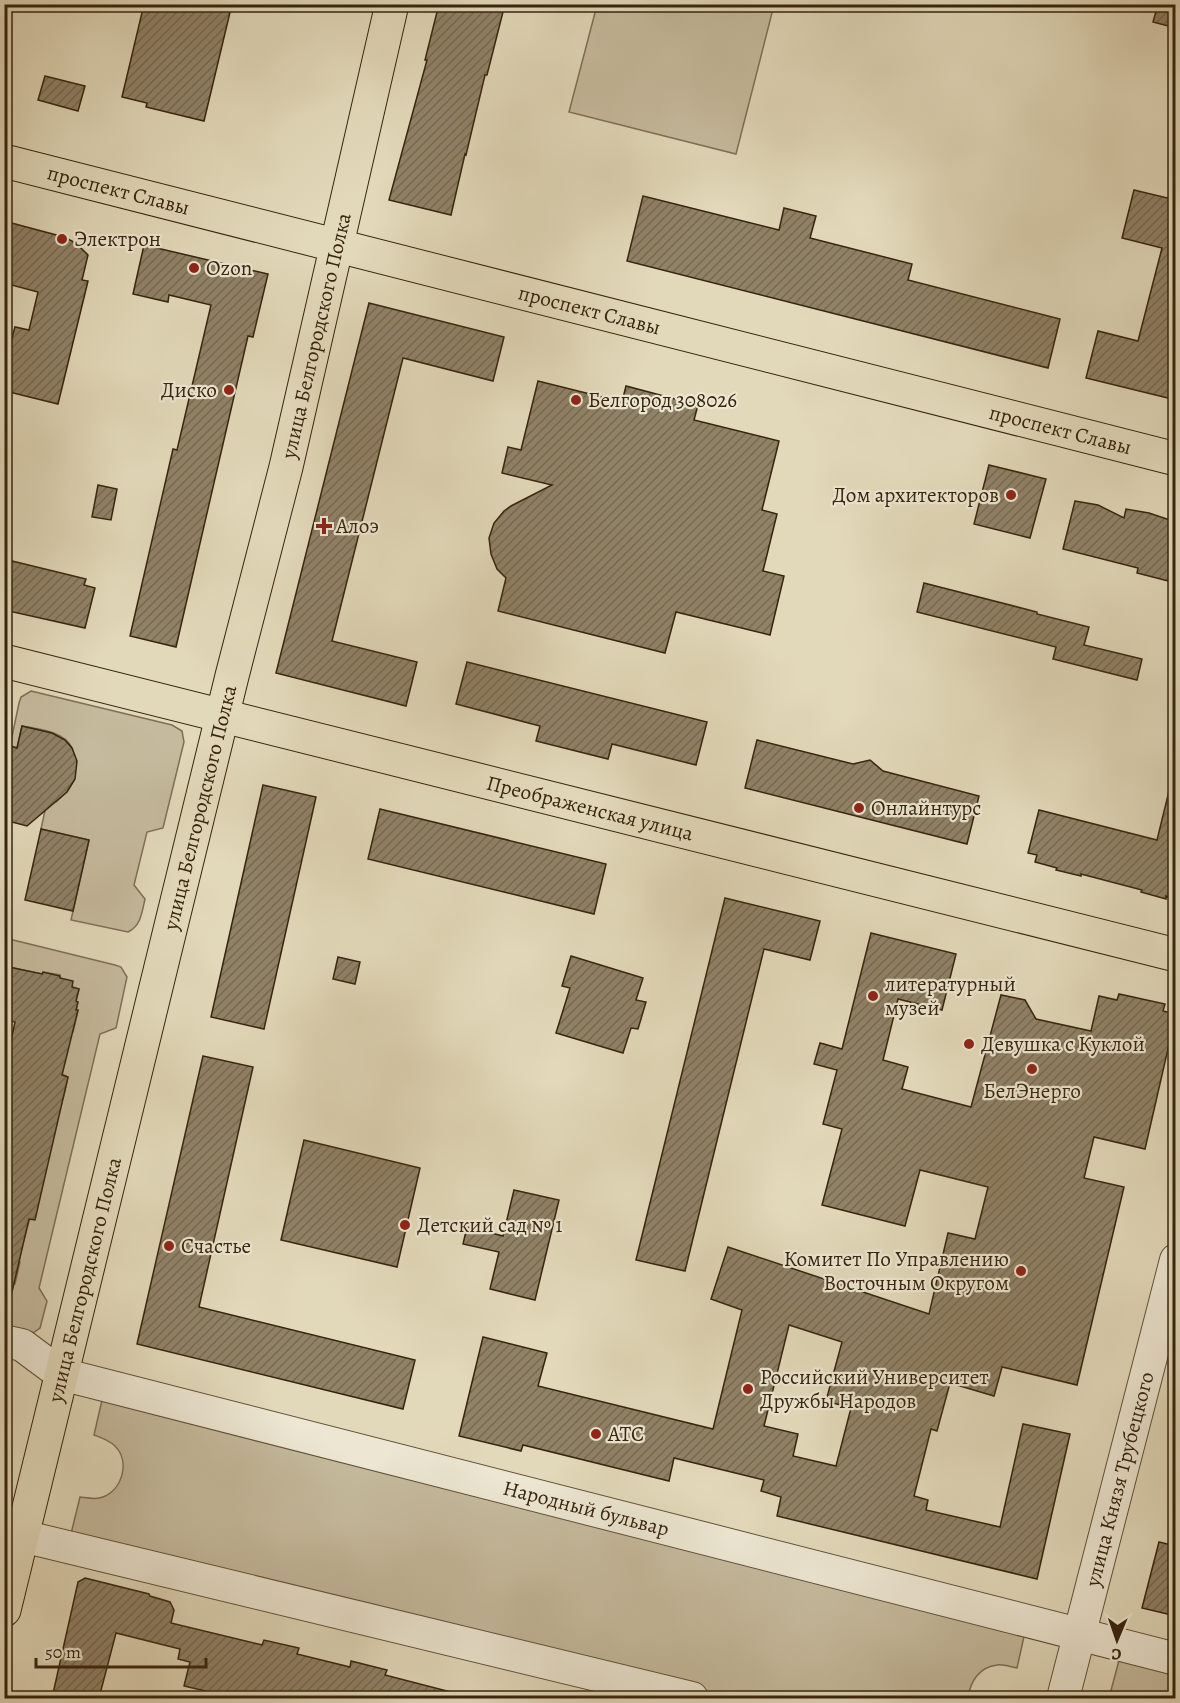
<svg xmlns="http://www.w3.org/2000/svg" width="1180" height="1703" font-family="Alegreya,serif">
	<defs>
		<pattern id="building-hatch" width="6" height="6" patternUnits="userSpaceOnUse" patternTransform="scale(1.5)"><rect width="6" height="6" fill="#908267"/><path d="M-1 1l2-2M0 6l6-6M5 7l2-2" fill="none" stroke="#766a53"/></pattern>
	</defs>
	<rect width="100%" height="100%" fill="#e2d9ba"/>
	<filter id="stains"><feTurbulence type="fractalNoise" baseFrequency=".00333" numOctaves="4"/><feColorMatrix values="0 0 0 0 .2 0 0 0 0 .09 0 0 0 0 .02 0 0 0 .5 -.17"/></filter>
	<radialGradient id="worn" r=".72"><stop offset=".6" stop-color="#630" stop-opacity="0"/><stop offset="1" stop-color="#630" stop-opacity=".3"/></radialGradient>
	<!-- green -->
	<path fill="#c5ba9d" stroke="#7e6f56" stroke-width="1.5" d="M597 5H774L736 154 569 112Z
		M31 691 172 725 182 731 184 742 163 828 147 832 134 885 145 899C142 912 141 926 128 932L71 920 89 840 41 829 47 801 56 802C68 791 75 784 74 767 73 762 74 753 72 748 65 731 37 729 22 726L17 748 10 746 19 703 21 697Z
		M5 938 115 965 121 967 127 977 116 1028 100 1034 39 1288 47 1301 40 1328 30 1335 5 1330V1303H6L13 1284H15L20 1262 18 1261 65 1091 68 1077 62 1074 71 1032H73L78 1011 76 1010 78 1002 76 1001 79 989 72 987 60 978V975L43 972 42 974 5 966Z
		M105 1387 1027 1623 1017 1668C1011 1667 1003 1664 997 1665 979 1667 970 1682 968 1698H733L70 1538 80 1497C88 1498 96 1500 103 1497 123 1489 130 1461 115 1446 109 1440 102 1438 94 1435Z
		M1122 1649 1175 1662V1698H1109Z"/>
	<!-- building -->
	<path fill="url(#building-hatch)" stroke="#37240e" stroke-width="1.5" fill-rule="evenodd" d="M144 4H232L204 121 146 107 147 103 122 97Z
		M439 4H505L487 75H485L466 155 465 154 451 215 389 200 427 60H425Z
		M1158 4H1176V28L1153 22Z
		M45 76 85 86 78 111 38 100Z
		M1134 190 1176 200V400L1086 378 1098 331 1138 341 1162 248 1122 238Z
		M643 196 779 230 784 208 816 216 810 238 912 264 908 280 1060 319 1048 368 627 261Z
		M4 221 64 237 76 243 88 255 82 280 88 281 58 404 5 391 9 377 4 376V367L15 327 29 330 38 292 4 283Z
		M144 245 268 274 253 337 248 336 176 647 130 636 173 449 177 450 211 305 169 295 168 302 133 294Z
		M369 303 504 337 493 381 403 358 332 641 417 662 406 706 276 673Z
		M538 381 622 402 626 386 698 405 694 420 779 441 762 510 777 514 763 571 784 576 770 635 676 612 665 653 498 611 506 578 497 569 491 554 489 538 494 523 504 511 511 506 552 485 502 473 508 447 521 450Z
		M989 465 1046 479 1030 538 974 524Z
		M98 485 117 489 111 520 92 517Z
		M1075 501 1098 505 1124 518 1126 509 1149 513 1176 522V583L1137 573 1138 568 1063 549Z
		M4 559 86 579 84 585 95 588 85 628 4 610Z
		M924 583 1037 612V614L1089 627 1084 645 1142 659 1137 680 1053 659 1056 647 917 612Z
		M467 662 707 722 696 765 612 744 608 759 536 741 540 726 456 704Z
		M22 726 52 733 65 740 72 748 77 761 75 779 67 792 27 826 4 820V769L10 746 17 748Z
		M757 740 853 764 870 760 883 771 979 796 967 844 745 788Z
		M263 785 316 797 264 1029 211 1017Z
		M1169 791 1176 792V899L1166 896V899L1141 892 1142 890 1081 874V876L1056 870 1057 868 1035 862 1037 855 1028 853 1039 810 1157 840Z
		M380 809 606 864 594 914 368 859Z
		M41 829 89 840 73 911 25 900Z
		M725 898 820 921 810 960 764 949 685 1271 636 1260Z
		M871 933 956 954 942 1010 898 999 883 1060 908 1067 902 1089 971 1107 1001 995 1025 1000 1036 1019 1091 1031 1099 996 1117 1000 1119 994 1165 1004 1163 1011 1176 1014 1145 1149 1094 1137 1084 1178 1124 1187 1077 1385 1002 1367 994 1396 950 1383 937 1431 931 1429 914 1496 928 1500 926 1510 1000 1527 1023 1424 1070 1434 1037 1579 777 1516 781 1497 761 1491 764 1480 674 1458 669 1481 523 1445 521 1451 459 1436 483 1337 547 1353 538 1386 713 1429 742 1310 711 1299 728 1247 929 1314 948 1233 975 1239 988 1187 920 1170 905 1226 822 1205 842 1129 823 1124 837 1070 814 1064 820 1043 842 1049ZM789 1325 842 1342 826 1401 851 1408 836 1466 793 1456 798 1434 764 1426Z
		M571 956 643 978 636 1000 646 1002 638 1029 631 1028 623 1053 556 1033 570 988 562 986Z
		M338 957 360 962 355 984 333 979Z
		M4 966 42 974 43 972 60 976V978L73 981 72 987 79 989 76 1001 78 1002 76 1010H78L62 1075 68 1077 35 1220 29 1219 12 1292 4 1291V1097L9 1078 4 1077V1072L15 1022 4 1020Z
		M203 1056 253 1067 199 1307 415 1360 403 1409 137 1344Z
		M304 1140 420 1168 397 1267 281 1240Z
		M514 1190 559 1200 535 1300 490 1289 499 1252 463 1244 467 1227 503 1236Z
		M1159 1542 1176 1546V1616L1142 1608Z
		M85 1578 149 1594 150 1596 170 1602 174 1610 171 1623 262 1645 264 1640 299 1648 297 1654 350 1667 351 1661 387 1670 385 1675 451 1692 450 1698H235L184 1686 190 1662 178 1659 180 1649 116 1633 99 1698H52L78 1582Z"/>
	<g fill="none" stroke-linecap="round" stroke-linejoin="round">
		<defs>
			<g id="minor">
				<path id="s1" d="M4 1341 22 1345 61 1374 1176 1659"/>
				<path d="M22 1536 692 1698"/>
				<path id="s2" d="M1063 1698 1176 1260"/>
			</g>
			<g id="major">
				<path id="s3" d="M4 161 1176 459"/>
				<path id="s4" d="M4 661 1176 955"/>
				<path id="s5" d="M4 1610 232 676 286 467 392 4"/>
			</g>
		</defs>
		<!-- minor casing -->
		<use href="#minor" stroke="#625139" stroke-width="34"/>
		<!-- major casing -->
		<use href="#major" stroke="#37240e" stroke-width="35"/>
		<!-- minor -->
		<use href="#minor" stroke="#ece6d2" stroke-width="32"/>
		<!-- major -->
		<use href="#major" stroke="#e2d9ba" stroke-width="33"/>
	</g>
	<!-- markers -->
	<g fill="#8f2418" stroke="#ece6d2" stroke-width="2">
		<circle cx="62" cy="239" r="6"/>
		<circle cx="194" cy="268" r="6"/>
		<circle cx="229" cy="390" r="6"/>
		<circle cx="576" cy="400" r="6"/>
		<circle cx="1011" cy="495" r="6"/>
		<path d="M321 517h6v6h6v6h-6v6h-6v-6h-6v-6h6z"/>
		<circle cx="859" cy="808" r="6"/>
		<circle cx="873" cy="996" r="6"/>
		<circle cx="969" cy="1044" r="6"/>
		<circle cx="1032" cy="1069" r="6"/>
		<circle cx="405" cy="1225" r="6"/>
		<circle cx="169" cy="1246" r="6"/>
		<circle cx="1021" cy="1271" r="6"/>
		<circle cx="748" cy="1389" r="6"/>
		<circle cx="596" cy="1434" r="6"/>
	</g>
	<g text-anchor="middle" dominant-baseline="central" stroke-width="4.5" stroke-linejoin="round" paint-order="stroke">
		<!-- street labels -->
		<g font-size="21" fill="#37240e" stroke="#ece6d2">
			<text stroke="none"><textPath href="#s3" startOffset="118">проспект Славы</textPath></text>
			<text stroke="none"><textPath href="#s3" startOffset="604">проспект Славы</textPath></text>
			<text stroke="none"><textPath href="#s5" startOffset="1312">улица Белгородского Полка</textPath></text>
			<text stroke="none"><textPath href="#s3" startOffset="1090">проспект Славы</textPath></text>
			<text stroke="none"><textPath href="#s4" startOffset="604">Преображенская улица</textPath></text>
			<text stroke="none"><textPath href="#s5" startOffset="826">улица Белгородского Полка</textPath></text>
			<text stroke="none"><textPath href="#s5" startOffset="340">улица Белгородского Полка</textPath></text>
			<text stroke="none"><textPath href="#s2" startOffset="226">улица Князя Трубецкого</textPath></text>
			<text stroke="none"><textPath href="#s1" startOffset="609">Народный бульвар</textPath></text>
		</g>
		<!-- poi labels -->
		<g font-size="21" fill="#37240e" stroke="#ece6d2" text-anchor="start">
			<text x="74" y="239">Электрон</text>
			<text x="206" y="268">Ozon</text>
			<text x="217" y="390" text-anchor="end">Диско</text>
			<text x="588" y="400">Белгород 308026</text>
			<text x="999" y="495" text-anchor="end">Дом архитекторов</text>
			<text x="336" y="526">Алоэ</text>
			<text x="871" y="808">Онлайнтурс</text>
			<text x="885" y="984">литературный<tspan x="885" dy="24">музей</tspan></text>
			<text x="981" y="1044">Девушка с Куклой</text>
			<text x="1032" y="1091" text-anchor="middle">БелЭнерго</text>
			<text x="417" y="1225">Детский сад № 1</text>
			<text x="181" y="1246">Счастье</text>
			<text x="1009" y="1259" text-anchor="end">Комитет По Управлению<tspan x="1009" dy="24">Восточным Округом</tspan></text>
			<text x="760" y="1377">Российский Университет<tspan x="760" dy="24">Дружбы Народов</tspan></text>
			<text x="608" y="1434">АТС</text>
		</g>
	</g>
	<!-- margin -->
	<rect width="1180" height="1703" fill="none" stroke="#e2d9ba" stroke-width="24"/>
	<rect x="6" y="6" width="1168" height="1691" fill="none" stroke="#37240e" stroke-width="3"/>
	<rect x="12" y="12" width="1156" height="1679" fill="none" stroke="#37240e" stroke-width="1.5"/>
	<!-- north arrow -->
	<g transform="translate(1117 1640) rotate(182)" stroke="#ece6d2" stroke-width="4.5" paint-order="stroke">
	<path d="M0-4.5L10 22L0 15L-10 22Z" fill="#37240e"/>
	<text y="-9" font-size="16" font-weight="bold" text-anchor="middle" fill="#37240e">С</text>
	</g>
	<!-- scale -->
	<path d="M36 1658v9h170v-9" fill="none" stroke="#37240e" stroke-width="3"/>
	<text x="45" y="1658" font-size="18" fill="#37240e" stroke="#ece6d2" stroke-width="4.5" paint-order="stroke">50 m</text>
	<rect width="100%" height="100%" filter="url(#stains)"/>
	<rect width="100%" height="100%" fill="url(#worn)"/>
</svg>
